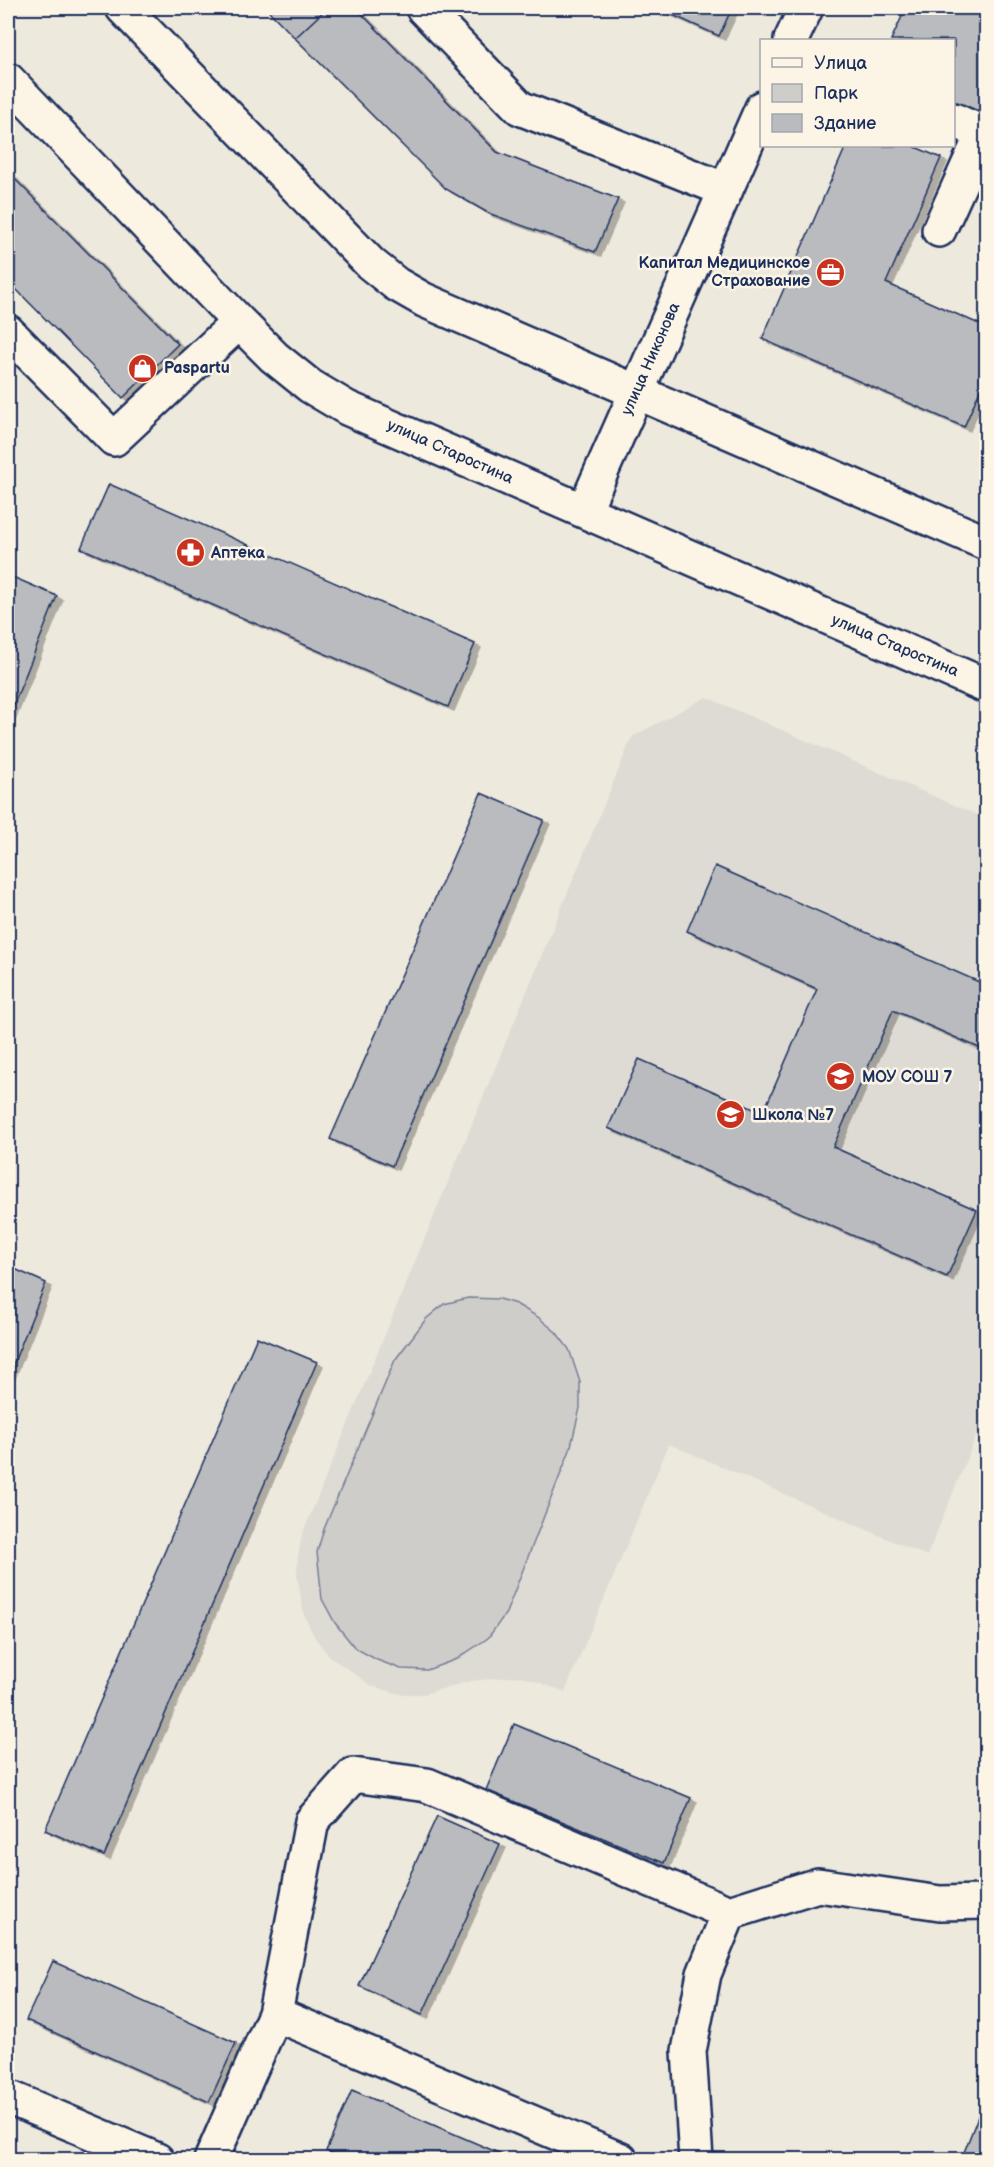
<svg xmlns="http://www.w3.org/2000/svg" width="994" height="2167" font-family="'Balsamiq Sans',sans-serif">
	<defs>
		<filter id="shadow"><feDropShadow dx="6" dy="4" stdDeviation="0" flood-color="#0004"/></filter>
	</defs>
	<rect width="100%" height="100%" fill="#eee9dd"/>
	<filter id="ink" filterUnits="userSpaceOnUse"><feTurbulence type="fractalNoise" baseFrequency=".0167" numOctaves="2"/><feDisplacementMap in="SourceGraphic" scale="12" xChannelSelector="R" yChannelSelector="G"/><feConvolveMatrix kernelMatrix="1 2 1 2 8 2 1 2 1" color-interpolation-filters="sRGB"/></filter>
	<g filter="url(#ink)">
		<!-- built -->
		<path fill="#dedbd4" d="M706 697 986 819V1412L927 1556 669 1444 565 1692 521 1676 470 1681 425 1694H399L372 1686 330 1657 315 1638 304 1615 297 1575 298 1556 302 1535 632 737Z"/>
		<!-- green -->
		<path fill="#cfcdca" stroke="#757e94" stroke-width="1.5" d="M468 1298 499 1299 516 1304 538 1317 556 1332 569 1349 580 1382V1408L570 1450 506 1613 488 1638 457 1659 427 1670 401 1669 377 1660 355 1648 335 1623 322 1599 317 1552 324 1529 395 1360 426 1319 444 1304Z"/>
		<!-- building -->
		<path fill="#babbbe" stroke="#1b2f5e" stroke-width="1.5" filter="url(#shadow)" d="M266 8H327L295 38Z
			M327 8H356L497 152 618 199 595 252 488 213 446 189 295 38Z
			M657 8H732L719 36Z
			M906 8H986V100L974 127 954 117V40H891Z
			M846 146H913L941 158 886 283 986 327V376L964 427 762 339Z
			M8 172 178 344 123 398 8 281Z
			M109 484 475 644 448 707 81 548Z
			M8 575 57 596 8 719Z
			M481 793 544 820 392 1166 330 1139Z
			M715 866 986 985V1051L893 1010 833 1147 977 1210 947 1277 608 1128 639 1059 763 1113 817 989 687 931Z
			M8 1266 46 1283 8 1377Z
			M257 1337 317 1362 104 1856 45 1830Z
			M514 1724 691 1798 664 1863 486 1790Z
			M437 1816 500 1844 422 2015 359 1986Z
			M53 1961 236 2043 209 2102 26 2020Z
			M352 2090 515 2160H347L326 2151Z
			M986 2096V2160H961Z"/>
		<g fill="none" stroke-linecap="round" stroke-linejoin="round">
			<defs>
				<path id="minor" d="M123 8 371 264 396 284 424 300 986 543
					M423 8 520 108 726 190
					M791 40 806 8
					M8 80 239 322 274 357 310 386 347 408 986 686
					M954 120 983 133
					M939 230 983 133 986 130
					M8 332 114 439 239 322
					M584 511 762 108
					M729 1913 818 1885 940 1903 986 1902
					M275 2014 621 2160
					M8 2097 157 2160
					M211 2160 275 2014 312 1821 353 1775 427 1785 729 1913 704 1974 689 2051 696 2160"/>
			</defs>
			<!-- minor casing -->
			<use href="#minor" stroke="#1b2f5e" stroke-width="38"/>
			<!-- minor -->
			<use href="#minor" stroke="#fcf5e5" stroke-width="33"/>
		</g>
	</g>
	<!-- icons -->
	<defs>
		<symbol id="office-disc" viewBox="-11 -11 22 22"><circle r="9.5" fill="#c8321e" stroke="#fcf5e5"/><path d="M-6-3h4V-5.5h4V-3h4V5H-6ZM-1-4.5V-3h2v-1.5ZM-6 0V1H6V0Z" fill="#fff"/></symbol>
		<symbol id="shop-disc" viewBox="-11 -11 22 22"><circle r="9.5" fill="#c8321e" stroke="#fcf5e5"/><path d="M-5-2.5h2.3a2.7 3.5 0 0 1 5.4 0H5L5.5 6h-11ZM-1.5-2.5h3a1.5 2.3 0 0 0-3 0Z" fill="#fff"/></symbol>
		<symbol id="pharmacy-disc" viewBox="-11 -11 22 22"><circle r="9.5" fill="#c8321e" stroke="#fcf5e5"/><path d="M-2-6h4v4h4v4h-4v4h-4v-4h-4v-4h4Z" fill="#fff"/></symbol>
		<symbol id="school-disc" viewBox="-11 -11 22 22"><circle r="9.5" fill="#c8321e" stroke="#fcf5e5"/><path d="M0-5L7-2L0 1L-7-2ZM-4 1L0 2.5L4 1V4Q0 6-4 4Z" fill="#fff"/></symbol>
	</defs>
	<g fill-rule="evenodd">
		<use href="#office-disc" x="814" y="256" width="33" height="33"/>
		<use href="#shop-disc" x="126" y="352" width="33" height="33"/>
		<use href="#pharmacy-disc" x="174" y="536" width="33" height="33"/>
		<use href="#school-disc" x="824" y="1060" width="33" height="33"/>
		<use href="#school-disc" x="714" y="1098" width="33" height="33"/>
	</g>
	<g text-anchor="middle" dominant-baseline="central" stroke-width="5" stroke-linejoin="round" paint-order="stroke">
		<!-- poi labels -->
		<g font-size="16" font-weight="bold" fill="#1b2f5e" stroke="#fcf5e5" text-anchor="start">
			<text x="810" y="263" text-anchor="end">Капитал Медицинское<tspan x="810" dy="18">Страхование</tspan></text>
			<text x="164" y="368">Paspartu</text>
			<text x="211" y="553">Аптека</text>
			<text x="862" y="1077">МОУ СОШ 7</text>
			<text x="752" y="1115">Школа №7</text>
		</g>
		<!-- street labels -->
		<g font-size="16" fill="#1b2f5e" stroke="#fcf5e5">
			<text transform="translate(651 359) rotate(-66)">улица Никонова</text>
			<text transform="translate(450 452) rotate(24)">улица Старостина</text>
			<text transform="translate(895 646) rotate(23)">улица Старостина</text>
		</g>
	</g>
	<!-- margin -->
	<rect width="994" height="2167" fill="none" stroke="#fcf5e5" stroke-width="30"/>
	<rect x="15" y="15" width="964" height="2137" fill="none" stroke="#1b2f5e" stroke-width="2" filter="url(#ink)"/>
	<!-- legend -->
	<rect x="760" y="39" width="195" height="108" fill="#fcf5e5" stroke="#a2a6af" stroke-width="1.5"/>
	<rect x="772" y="58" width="30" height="9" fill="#fcf5e5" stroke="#a2a6af" stroke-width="1.5"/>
	<text x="814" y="69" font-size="18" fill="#1b2f5e">Улица</text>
	<rect x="772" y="84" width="30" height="18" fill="#cfcdca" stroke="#a2a6af" stroke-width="1.5"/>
	<text x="814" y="99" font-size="18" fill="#1b2f5e">Парк</text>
	<rect x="772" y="114" width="30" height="18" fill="#babbbe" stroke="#a2a6af" stroke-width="1.5"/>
	<text x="814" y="129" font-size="18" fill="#1b2f5e">Здание</text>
</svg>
